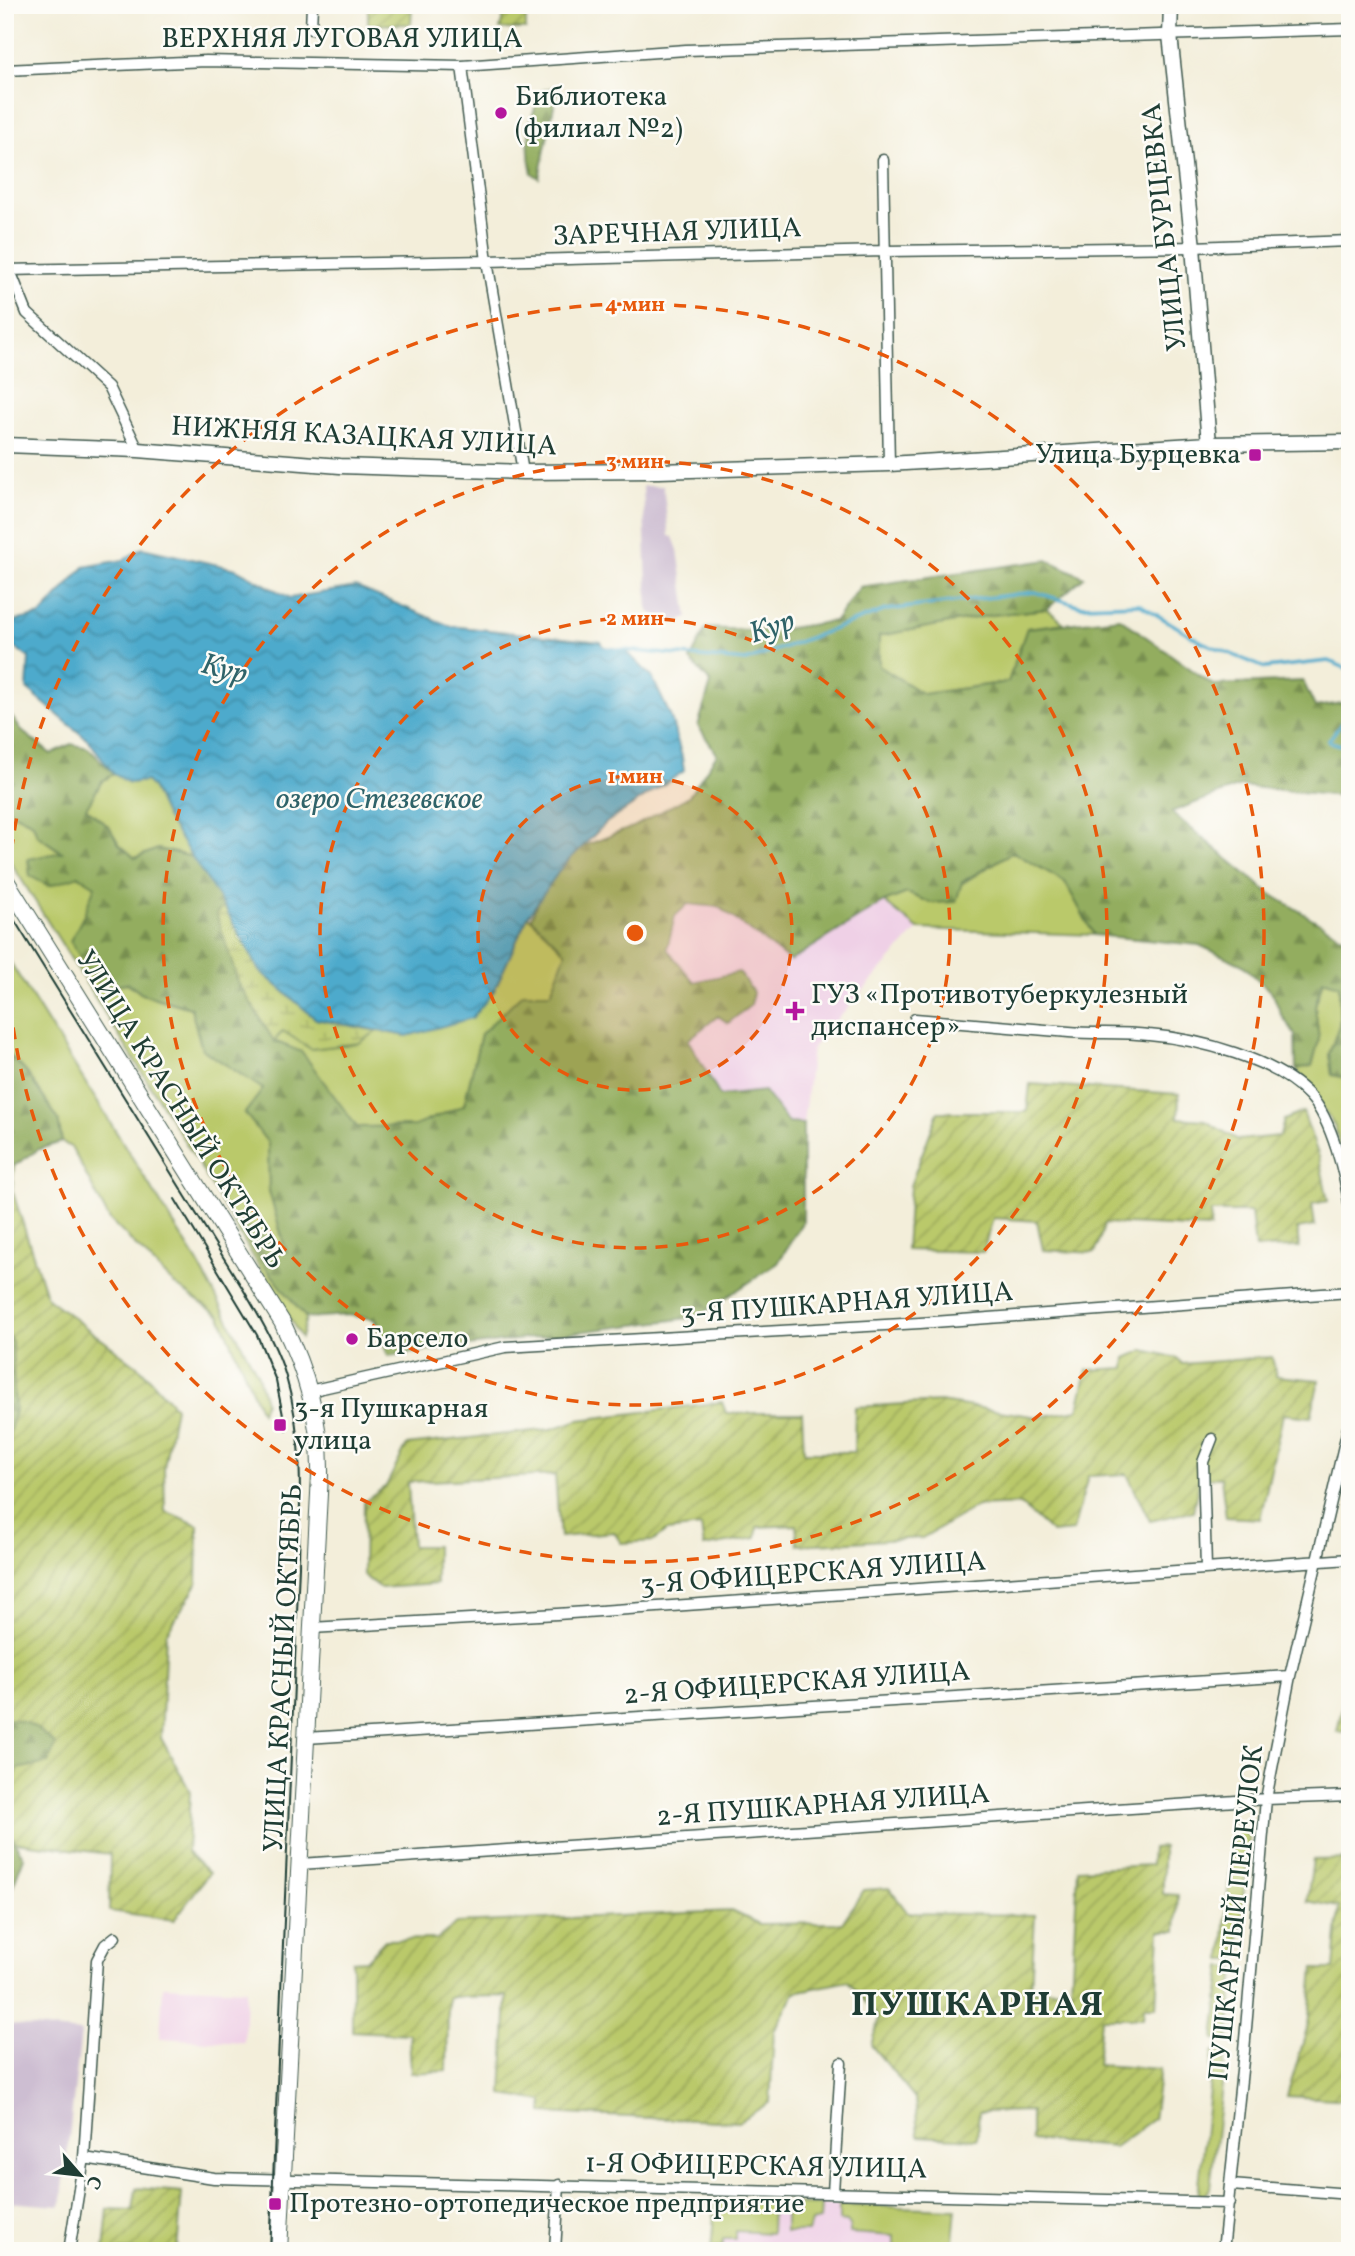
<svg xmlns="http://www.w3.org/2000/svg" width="1355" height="2256" font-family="Vollkorn,serif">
	<defs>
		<pattern id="forest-firs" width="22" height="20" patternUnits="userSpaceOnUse" patternTransform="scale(1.75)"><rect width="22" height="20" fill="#93ad5f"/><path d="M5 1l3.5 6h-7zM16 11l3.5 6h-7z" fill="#778e4f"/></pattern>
		<pattern id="wetland-marsh" width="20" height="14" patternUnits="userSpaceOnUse" patternTransform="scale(1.75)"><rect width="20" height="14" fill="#bac96b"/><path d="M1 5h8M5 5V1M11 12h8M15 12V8" fill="none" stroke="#97a459"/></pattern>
		<pattern id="garden-furrows" width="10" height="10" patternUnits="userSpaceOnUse" patternTransform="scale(1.75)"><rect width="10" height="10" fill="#bac96b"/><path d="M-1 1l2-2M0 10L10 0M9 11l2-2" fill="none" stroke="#97a459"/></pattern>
		<pattern id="water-waves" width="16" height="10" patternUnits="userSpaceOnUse" patternTransform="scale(1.75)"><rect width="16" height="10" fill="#4daacc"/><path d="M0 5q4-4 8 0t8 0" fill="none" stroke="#3f8ca6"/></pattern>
	</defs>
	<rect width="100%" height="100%" fill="#fdfcf7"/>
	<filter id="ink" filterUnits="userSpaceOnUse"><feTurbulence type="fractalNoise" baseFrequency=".0143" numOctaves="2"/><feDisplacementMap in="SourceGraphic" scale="14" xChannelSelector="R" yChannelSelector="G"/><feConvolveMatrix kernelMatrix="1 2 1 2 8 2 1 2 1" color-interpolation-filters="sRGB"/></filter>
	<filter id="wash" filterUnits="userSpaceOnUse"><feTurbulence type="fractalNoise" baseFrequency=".00686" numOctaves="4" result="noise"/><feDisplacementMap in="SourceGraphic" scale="28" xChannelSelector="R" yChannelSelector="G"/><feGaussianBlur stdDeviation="1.57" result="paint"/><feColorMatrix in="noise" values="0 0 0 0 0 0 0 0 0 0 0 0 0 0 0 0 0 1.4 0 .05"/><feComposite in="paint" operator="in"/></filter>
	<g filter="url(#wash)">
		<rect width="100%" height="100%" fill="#f3eeda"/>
		<!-- built -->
		<path fill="#efd0e6" d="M884 902 918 929 812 1048 803 1124 788 1123 764 1091 720 1096 687 1040 718 1016 738 972 694 982 667 949 675 916 688 904 719 907 790 961Z
			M163 1986 246 1990 244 2043 160 2038Z
			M715 2202 956 2209 952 2251H711Z"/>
		<!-- industrial -->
		<path fill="#cdbed2" d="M643 486H663L669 536 673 537 678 550 688 618 669 624 648 611Z
			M5 2024 81 2032 61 2206 5 2202Z"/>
		<!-- grass -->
		<path fill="#bac96b" stroke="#6c8350" stroke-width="2" d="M1047 609 1064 623 1027 628 1008 682 923 694 879 666V636L992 615Z
			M114 774 129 783 146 781 152 787 166 817 193 857 158 849 135 858 119 844 109 827 86 808 102 781Z
			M5 809 33 823 37 835 62 853 49 886 79 875 96 886 82 919 71 941 142 994 191 1008 202 1049 264 1089 245 1113 268 1143 269 1191 286 1252 250 1227 242 1230 260 1260 306 1318 301 1338 194 1156 5 853Z
			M1013 852 1065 882 1094 935 918 929 884 902 907 893 931 903Z
			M528 916 566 952 551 993 481 1034 464 1105 415 1126 357 1128 302 1053 274 1041 283 1031 311 1049 359 1043 377 1031 407 1036 494 991Z
			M5 954 198 1263 258 1375 265 1402 261 1412 220 1316 175 1285 109 1219 72 1148 62 1142 58 1119 27 1073 5 1050Z
			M1323 980 1339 985V1025L1329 1054 1332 1075 1350 1079V1193L1335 1127 1296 1069 1312 1066 1319 1039 1315 1006Z
			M1234 1824 1245 1830 1249 1838 1237 1960H1222Z
			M1222 1967 1235 1968 1228 2041 1214 2039Z
			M1213 2051 1226 2052 1210 2188 1205 2194 1198 2195Z
			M715 2202 772 2203 771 2233 735 2231V2239H723V2247H716L715 2251H711Z
			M785 2204 821 2205 820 2220 811 2222 808 2232H785Z
			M839 2205 956 2209 952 2251H894V2236L850 2233V2226L847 2222 839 2221Z"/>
		<!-- forest -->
		<path fill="url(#forest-firs)" stroke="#59754a" stroke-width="2" d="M558 86 539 178 532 173C525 144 528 118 542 91Z
			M1048 560 1084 577 1047 609 992 615 879 636V666L923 694 1008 682 1027 628 1120 618 1213 685 1303 681 1315 707 1350 702V797L1240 786 1171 812 1269 893 1350 941V1079L1332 1075 1329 1054 1340 1023 1339 985 1323 980 1315 1006 1319 1039 1312 1066 1296 1069 1295 1035 1281 1014 1273 994 1243 965 1199 945 1094 935 1065 882 1013 852 962 882 956 902 931 903 907 893 884 902 790 961 719 907 688 904 675 916 667 949 694 982 739 972 753 992 751 1005 728 1023 718 1016 688 1040 720 1096 764 1091 788 1123 803 1124V1221L778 1263 697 1317 388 1356 374 1319 348 1315 306 1318 260 1260 242 1230 250 1227 286 1251 269 1191 268 1143 245 1113 263 1089 202 1049 191 1008 142 994 128 983 100 988 70 941 82 919 95 886 79 876 49 886 30 876 28 859 62 852 37 835 33 823 5 809V708L23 732 51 754 71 744 88 748 114 774 102 781 86 808 109 827 119 844 135 858 158 849 193 857 224 906 217 914 238 982 274 1041 302 1052 357 1127 415 1126 464 1105 481 1034 523 993H551L566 952 531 918 546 883 581 847 633 827 689 796 717 754 698 726 711 683 690 660 706 628 770 631 835 621 860 587Z
			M5 1050 27 1073 58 1119 62 1142 39 1149 14 1166 5 1158Z
			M5 1330 12 1341 15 1411 5 1452Z
			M5 1719C27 1718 39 1730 55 1744L49 1763 17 1769 5 1797Z
			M5 1828 24 1857 5 1906Z"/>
		<!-- wetland -->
		<path fill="url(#wetland-marsh)" stroke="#6c8350" stroke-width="2" d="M224 906 259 970 316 1019 377 1031 359 1043 311 1049 283 1031 274 1041 238 982 216 913Z"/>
		<!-- garden -->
		<path fill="url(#garden-furrows)" stroke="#6c8350" stroke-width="2" d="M368 5H412L411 24 368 25Z
			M506 5H526V29H500Z
			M1030 1084 1179 1094 1178 1118 1204 1120 1238 1140 1280 1136 1284 1120 1303 1112 1319 1157 1328 1201 1312 1204 1315 1226 1297 1229 1299 1247 1255 1248 1251 1212H1211L1210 1228 1105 1223 1095 1253 1043 1250 1037 1221 993 1218 983 1252 906 1250 910 1186 938 1112H1027Z
			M5 1158 14 1166 12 1190 47 1298 141 1369 175 1407 164 1467 165 1511 198 1525 197 1584 166 1634 161 1738 190 1791 187 1852 209 1873 174 1920 109 1911 110 1854 15 1842C0 1813 7 1798 17 1769L49 1763 55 1744C40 1730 27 1718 5 1719V1452L15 1411 12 1341 5 1330Z
			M1144 1350 1177 1358 1182 1364 1272 1357 1276 1376 1319 1380 1311 1417 1283 1414 1260 1519 1226 1517 1221 1478 1200 1477 1193 1511 1150 1521 1127 1474 1088 1476 1073 1531 1052 1533 1020 1504 977 1506 922 1538 798 1545 796 1525 757 1527 756 1538 704 1547 701 1527 666 1531 654 1541 621 1543 614 1532 560 1537 555 1475 408 1482 412 1546H436V1584L380 1588 363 1575 364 1502 386 1486 407 1445 552 1429 579 1420 722 1402 726 1413H802L804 1452H854L855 1407 940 1402 1038 1417 1078 1410 1087 1370 1125 1368 1126 1358Z
			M1350 1671V1731L1337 1732Z
			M1163 1847V1894L1178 1895 1176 1931H1160L1156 2007H1144L1143 2018H1101L1097 2065 1160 2069 1153 2119 1114 2147 1031 2140V2111L979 2112 977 2139 918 2136 915 2098 871 2045 879 2018 848 1981 795 1992 774 2031 770 2102 738 2122 543 2113V2101L502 2095 507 1996 448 1997 447 2071 411 2073 409 2034 352 2031V1961L366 1960 385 1940 437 1939 457 1923 732 1911 759 1924 842 1923 864 1890 889 1888 908 1913 1035 1915 1031 1989 1071 1990 1078 1869 1151 1865 1152 1848Z
			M1350 1859V2100L1287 2096 1308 2026 1314 1969H1334L1339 1907 1307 1901 1313 1860Z
			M136 2188 182 2192 177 2251H104L108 2209 133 2210Z"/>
		<!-- water -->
		<path fill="url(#water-waves)" stroke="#367480" stroke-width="2" d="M142 548 236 569 290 598 356 587 450 626 601 642 604 647 625 650 652 677 670 715 682 757 684 771 606 823 562 867 528 916 494 991 472 1018 407 1036 316 1019 259 970 224 906 166 817 152 787 146 781 129 783 114 774 89 741 27 689 29 658 5 640V623L41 615 84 567 123 560Z"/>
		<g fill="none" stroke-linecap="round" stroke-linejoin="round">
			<!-- stream -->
			<path stroke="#4daacc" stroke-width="3.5" d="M601 648 746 661 886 610 1035 592 1081 606 1139 604 1202 642 1265 668 1329 661 1350 670
				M1350 707 1347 716 1328 741 1350 748"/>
		</g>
	</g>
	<g filter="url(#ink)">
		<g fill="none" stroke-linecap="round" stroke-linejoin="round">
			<defs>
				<path id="minor" d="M311 29 312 5
					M462 66 487 261 523 472
					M5 70 206 61 462 66 686 50 1350 29
					M883 160 889 464
					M5 270 487 261 884 251 1193 247 1350 241
					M6 270 13 278 27 313 108 387 138 450
					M915 1019C967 1023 1018 1028 1069 1032 1096 1034 1122 1032 1149 1035 1198 1039 1276 1059 1310 1096 1332 1120 1346 1177 1350 1210
					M309 1391 505 1347 920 1323 1350 1292
					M1206 1568 1203 1462 1212 1439
					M311 1628 557 1614 1350 1559
					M306 1738 1290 1676
					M300 1864 1266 1799 1350 1796
					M84 2158 214 2178 1229 2203
					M1231 2185 1350 2194
					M833 2192 841 2063
					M69 2251 84 2158 97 1960 105 1945 115 1937
					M555 2251 559 2185
					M1223 2251 1244 2051 1266 1799 1290 1676 1350 1420"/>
				<path id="tertiary" d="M1171 5 1170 35 1193 247 1209 444
					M5 445 138 450 340 466 523 472 659 471 889 464 1209 444 1350 442"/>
				<path id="secondary" d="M5 879 282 1322C306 1371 321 1420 320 1475L279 2251"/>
			</defs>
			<!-- minor casing -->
			<use href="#minor" stroke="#3f584d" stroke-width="13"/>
			<!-- tertiary casing -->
			<use href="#tertiary" stroke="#3f584d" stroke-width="17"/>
			<!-- secondary casing -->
			<use href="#secondary" stroke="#3f584d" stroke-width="18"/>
			<!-- minor -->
			<use href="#minor" stroke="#fff" stroke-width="10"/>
			<!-- tertiary -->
			<use href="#tertiary" stroke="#fff" stroke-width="14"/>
			<!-- secondary -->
			<use href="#secondary" stroke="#fff" stroke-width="16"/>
			<!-- tram -->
			<path stroke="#1f3d34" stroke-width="2" d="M5 905 243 1289C259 1317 277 1345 286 1377 304 1438 300 1502 299 1566L270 2251
				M175 1199 257 1335 276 1381 286 1430"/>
		</g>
	</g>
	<!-- distance rings -->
	<circle cx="635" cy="933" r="157" fill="#e8590c" fill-opacity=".12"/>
	<g fill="none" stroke="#e8590c" stroke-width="3.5" stroke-dasharray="12 9">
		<circle cx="635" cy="933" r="157"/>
		<circle cx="635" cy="933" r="315"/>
		<circle cx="635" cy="933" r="472"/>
		<circle cx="635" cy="933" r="629"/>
	</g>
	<!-- markers -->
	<g fill="#b5179e" stroke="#fdfcf7" stroke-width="2.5">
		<circle cx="501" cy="113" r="7"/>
		<rect x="1248" y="448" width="14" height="14" rx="3.5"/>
		<path d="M791.5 1000.5h7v7h7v7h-7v7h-7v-7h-7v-7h7z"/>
		<circle cx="352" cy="1339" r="7"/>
		<rect x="273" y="1418" width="14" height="14" rx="3.5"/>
		<rect x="268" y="2197" width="14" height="14" rx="3.5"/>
	</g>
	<g text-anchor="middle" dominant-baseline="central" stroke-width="5" stroke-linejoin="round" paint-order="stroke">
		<!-- street labels -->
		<g font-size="28" fill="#1f3d34" stroke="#fdfcf7">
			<text x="342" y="39">ВЕРХНЯЯ ЛУГОВАЯ УЛИЦА</text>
			<text transform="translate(1165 227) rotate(-96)">УЛИЦА БУРЦЕВКА</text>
			<text transform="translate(677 233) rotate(-2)">ЗАРЕЧНАЯ УЛИЦА</text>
			<text transform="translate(364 437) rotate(3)">НИЖНЯЯ КАЗАЦКАЯ УЛИЦА</text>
			<text transform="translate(180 1110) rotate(58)">УЛИЦА КРАСНЫЙ ОКТЯБРЬ</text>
			<text transform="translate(847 1304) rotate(-4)">3-Я ПУШКАРНАЯ УЛИЦА</text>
			<text transform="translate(813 1574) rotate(-4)">3-Я ОФИЦЕРСКАЯ УЛИЦА</text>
			<text transform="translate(284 1668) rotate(-87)">УЛИЦА КРАСНЫЙ ОКТЯБРЬ</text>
			<text transform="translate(797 1684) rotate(-4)">2-Я ОФИЦЕРСКАЯ УЛИЦА</text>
			<text transform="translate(823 1806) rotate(-4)">2-Я ПУШКАРНАЯ УЛИЦА</text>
			<text transform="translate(1237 1913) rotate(-84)">ПУШКАРНЫЙ ПЕРЕУЛОК</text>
			<text transform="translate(756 2167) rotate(1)">1-Я ОФИЦЕРСКАЯ УЛИЦА</text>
		</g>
		<!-- poi labels -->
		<g font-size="28" fill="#1f3d34" stroke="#fdfcf7" text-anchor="start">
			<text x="515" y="97">Библиотека<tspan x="515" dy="32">(филиал №2)</tspan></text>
			<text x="1241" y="455" text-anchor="end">Улица Бурцевка</text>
			<text x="811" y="995">ГУЗ «Противотуберкулезный<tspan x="811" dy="32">диспансер»</tspan></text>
			<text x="366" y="1339">Барсело</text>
			<text x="294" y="1409">3-я Пушкарная<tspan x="294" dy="32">улица</tspan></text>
			<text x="289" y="2204">Протезно-ортопедическое предприятие</text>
		</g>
		<!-- water labels -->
		<g font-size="30" font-style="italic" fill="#2f6369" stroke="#fdfcf7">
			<text transform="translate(772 628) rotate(-19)">Кур</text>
			<text transform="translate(224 670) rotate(15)">Кур</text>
			<text x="379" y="800">озеро Стезевское</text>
		</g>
		<!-- district labels -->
		<g font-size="35" font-weight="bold" letter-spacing="2" fill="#1f3d34" stroke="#fdfcf7">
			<text x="978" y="2006">ПУШКАРНАЯ</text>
		</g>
	</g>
	<circle cx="635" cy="933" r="10" fill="#e8590c" stroke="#fdfcf7" stroke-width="3.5"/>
	<g font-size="21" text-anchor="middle" font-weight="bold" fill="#e8590c" stroke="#fdfcf7" stroke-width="5" stroke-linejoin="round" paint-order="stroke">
		<text x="635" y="311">4 мин</text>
		<text x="635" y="468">3 мин</text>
		<text x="635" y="625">2 мин</text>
		<text x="635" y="783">1 мин</text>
	</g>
	<!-- margin -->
	<rect width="1355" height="2256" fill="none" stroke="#fdfcf7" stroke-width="28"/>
	<!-- north arrow -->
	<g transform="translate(80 2175) rotate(118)" stroke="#fdfcf7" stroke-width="5" paint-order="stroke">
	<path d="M0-5L12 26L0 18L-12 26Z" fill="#1f3d34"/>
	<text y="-10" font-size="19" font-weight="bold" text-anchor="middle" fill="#1f3d34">С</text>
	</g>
</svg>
